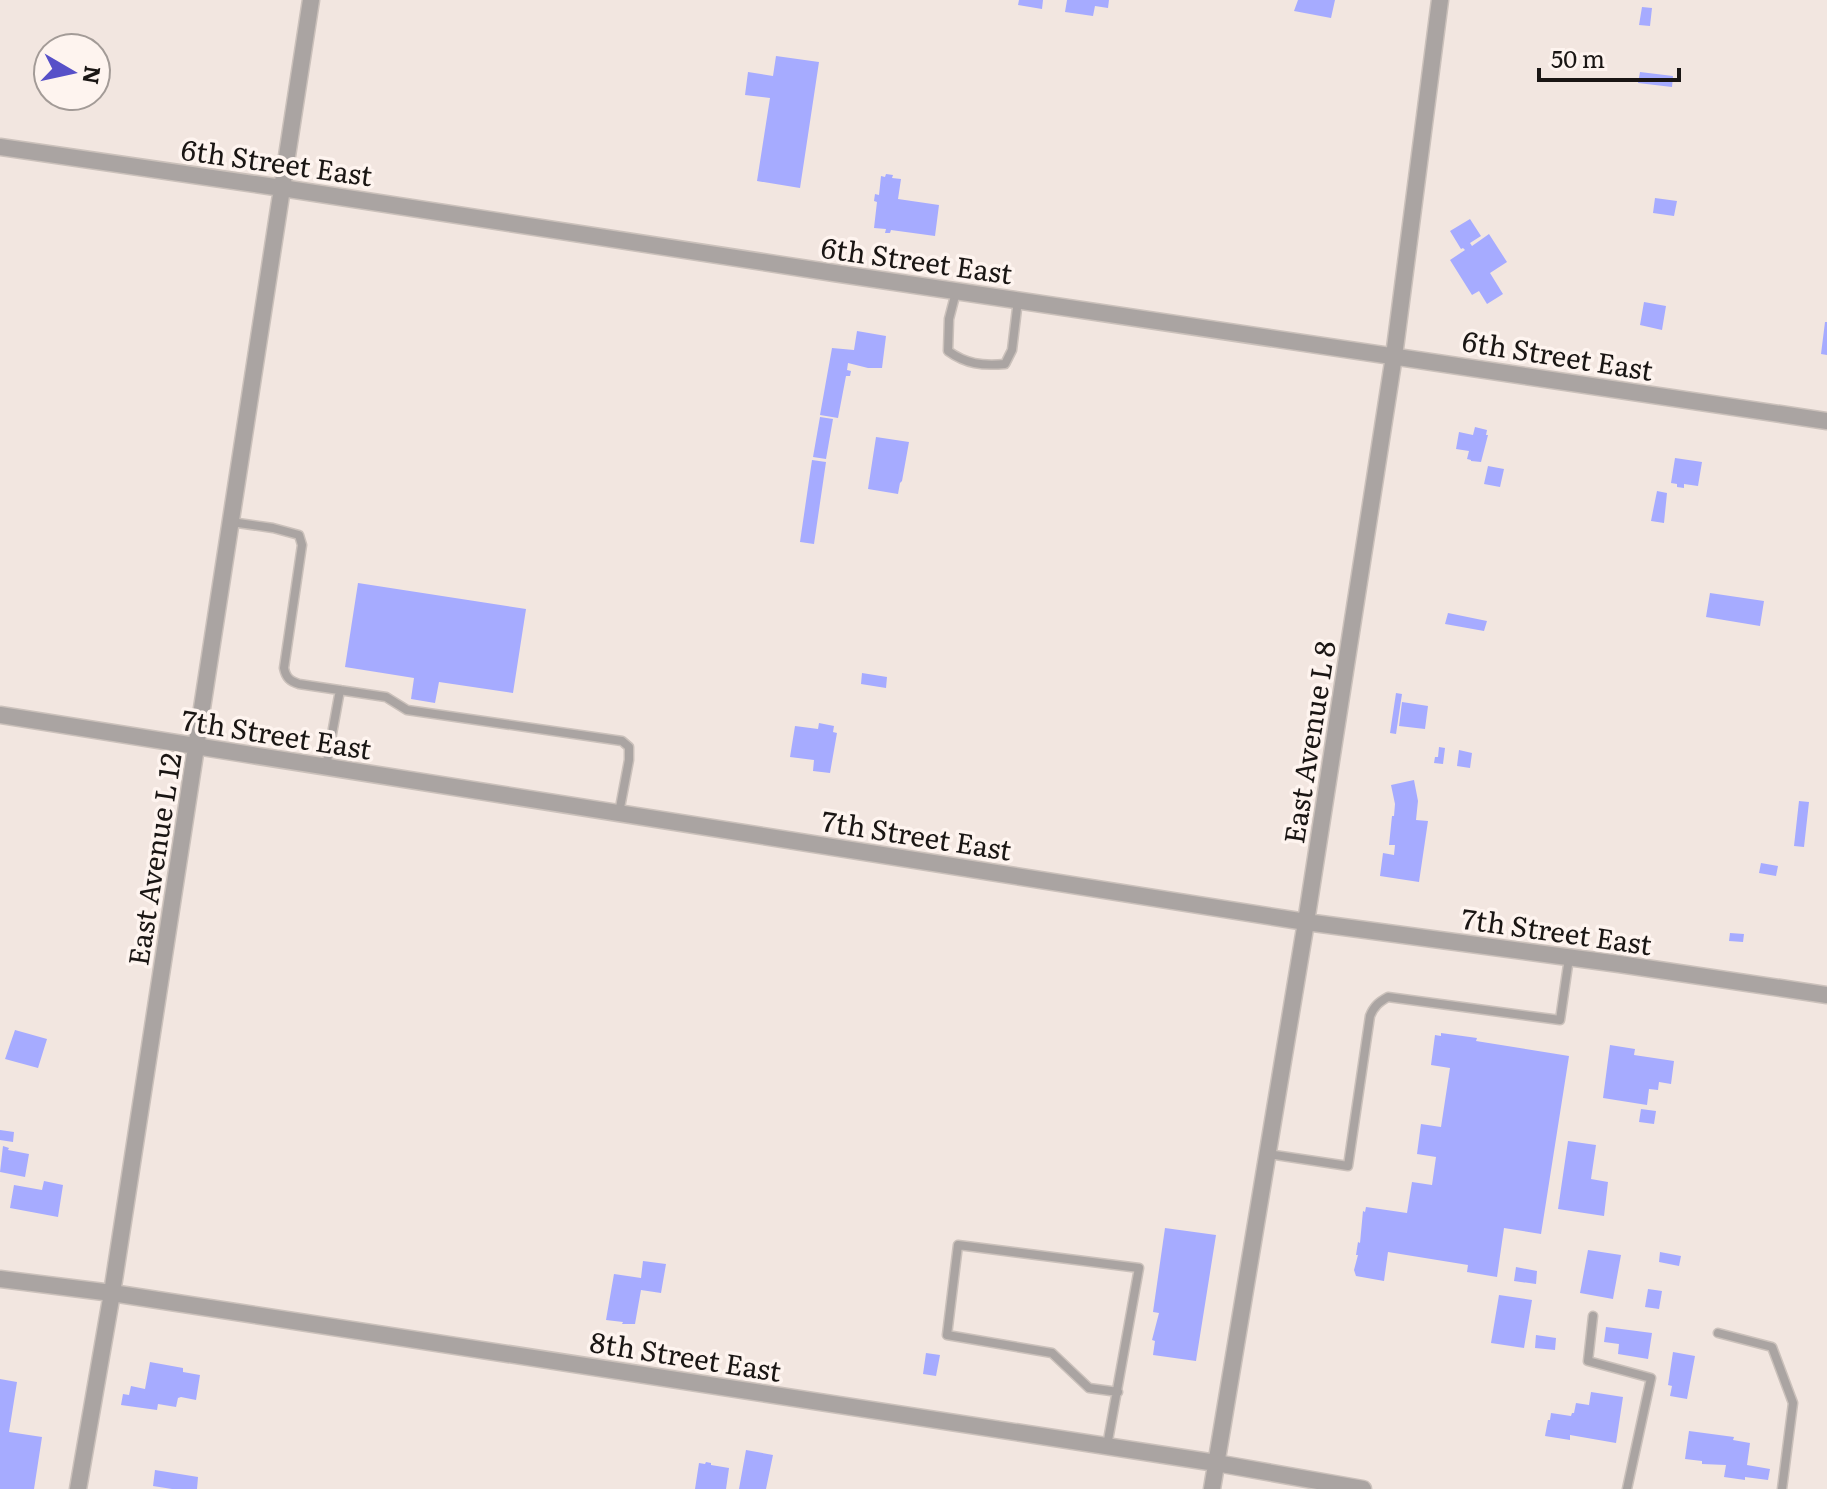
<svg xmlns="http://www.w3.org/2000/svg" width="1827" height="1489" font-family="Literata,serif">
	<rect width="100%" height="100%" fill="#f2e6e0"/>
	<!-- building -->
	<path fill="#a6abff" d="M1019 0H1043L1042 9 1018 5Z
		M1067 0H1109L1108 8 1095 6 1093 16 1065 12Z
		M1298 0H1335L1331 18 1294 11Z
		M1642 7 1652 8 1650 26 1639 25Z
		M776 56 819 62 800 188 757 181 770 98 745 95 748 72 773 76Z
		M1640 72 1673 76 1672 87 1638 83Z
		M886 174 893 175 892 178 901 179 898 199 939 205 935 236 891 230 890 233H885L886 229 874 228 877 202 874 201 875 194 879 195 881 176 885 177Z
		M1655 198 1677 201 1674 216 1653 213Z
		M1470 219 1481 236 1470 243 1472 246 1489 234 1507 262 1490 273 1503 294 1487 304 1479 291 1472 295 1450 260 1465 250 1463 248 1461 249 1450 231Z
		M1644 302 1666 306 1662 330 1640 325Z
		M1825 322H1827V355L1821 354Z
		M857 331 886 336 882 368H868L848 363 847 370 851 371 850 376H846L838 418 820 415 832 348 854 350Z
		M820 417 833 419 826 459 813 457Z
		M1475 427 1487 430 1486 435H1488L1481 462 1471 461V460L1467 459 1469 451 1456 449 1459 432 1473 435Z
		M876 437 909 442 902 481 900 483 898 494 868 489Z
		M1675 458 1702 462 1698 486 1684 484V488L1677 487V484L1671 483Z
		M812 460 826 462 814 544 800 542Z
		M1488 466 1504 469 1500 487 1484 484Z
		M1657 491 1667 493 1664 523 1651 521Z
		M358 583 526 609 513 693 439 682 435 703 411 699 414 678 345 667Z
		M1710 593 1764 601 1760 626 1706 617Z
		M1448 613 1487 621 1484 631 1445 624Z
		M862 673 887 677 886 688 861 684Z
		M1396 693 1402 694 1396 734 1390 733Z
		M1402 702 1428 706 1425 729 1399 726Z
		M819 723 834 726 833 732 837 733 830 773 813 771 814 760 790 757 795 726 818 729Z
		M1439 747 1445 748 1443 764 1434 763 1435 757H1438Z
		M1459 750 1472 753 1470 768 1457 766Z
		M1414 780 1418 801 1416 820 1428 821 1419 882 1380 876 1383 853 1394 855 1395 845H1389L1392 816H1394L1395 804 1391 785Z
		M1799 801 1809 802 1804 847 1794 846Z
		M1761 863 1778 866 1776 876 1759 873Z
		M1730 933 1744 934 1743 942 1729 941Z
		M15 1030 47 1039 38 1068 5 1059Z
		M1441 1033 1477 1038 1476 1041 1569 1056 1541 1234 1504 1228 1497 1277 1467 1272 1468 1265 1388 1252 1384 1281 1356 1276 1354 1270 1358 1255H1356L1358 1242 1360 1243 1363 1211 1365 1212 1366 1207 1407 1213 1412 1182 1432 1185 1436 1157 1417 1154 1421 1124 1441 1127 1450 1068 1431 1065 1435 1035 1441 1036Z
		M1610 1045 1635 1049 1634 1055 1674 1061 1671 1084 1659 1082 1658 1090 1649 1089 1647 1105 1603 1098Z
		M1641 1109 1656 1111 1654 1124 1639 1122Z
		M0 1130 14 1132 13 1142 0 1140Z
		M1568 1141 1596 1145 1591 1179 1608 1182 1604 1216 1558 1209Z
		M3 1146 9 1148 8 1150 29 1154 25 1177 0 1172Z
		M44 1181 63 1185 58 1217 10 1208 14 1185 42 1190Z
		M1165 1228 1216 1235 1196 1361 1153 1355 1155 1341 1152 1340 1159 1313 1153 1312Z
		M1588 1250 1621 1255 1613 1299 1580 1293Z
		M1660 1252 1681 1256 1679 1266 1659 1262Z
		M643 1261 666 1264 661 1293 641 1290 635 1324H622L623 1322 606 1320 614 1274 641 1278Z
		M1516 1267 1537 1271 1536 1284 1514 1281Z
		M1648 1289 1662 1291 1659 1309 1645 1307Z
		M1499 1295 1532 1300 1524 1348 1491 1343Z
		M1606 1327 1652 1333 1648 1359 1618 1354 1619 1344 1604 1342Z
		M1536 1335 1556 1338 1555 1350 1535 1348Z
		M1673 1352 1695 1356 1687 1399 1670 1396 1672 1386 1668 1385Z
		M926 1353 940 1355 936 1376 923 1374Z
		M150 1362 183 1368V1372L200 1375 196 1400 181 1397 178 1398 176 1407 158 1404 157 1410 121 1405 123 1394 129 1395 131 1386 145 1389Z
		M0 1379 17 1382 9 1432 42 1437 34 1489H0Z
		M1591 1392 1623 1397 1616 1443 1570 1435V1440L1545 1436 1548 1420H1550L1551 1413 1571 1416 1572 1413H1574L1576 1403 1589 1405Z
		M1689 1431 1734 1437 1733 1440 1750 1443 1747 1465 1770 1469 1768 1480 1745 1477V1480L1724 1477 1726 1465 1702 1464V1461L1685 1459Z
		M746 1450 773 1455 766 1489H739Z
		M706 1462 711 1463V1465L729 1468 726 1489H695L699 1463 705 1464Z
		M155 1470 198 1477 197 1489H172L153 1486Z"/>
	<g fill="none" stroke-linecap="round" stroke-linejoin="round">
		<defs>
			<path id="service" d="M956 292 949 319 948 351C966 364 982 366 1005 364L1012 350 1018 300
				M231 522 273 528 299 535 302 545 284 668C286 678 290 681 299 684L386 697 407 710 622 741 629 747V760L619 813
				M326 767 340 690
				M1268 1154 1348 1166 1370 1016C1374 1006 1379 1002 1388 997L1560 1020 1569 958
				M1593 1316 1588 1361 1651 1378 1627 1489
				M1718 1333 1772 1347 1793 1403 1782 1489
				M1107 1446 1139 1268 958 1245 947 1335 1052 1353 1089 1388 1118 1392"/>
			<path id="minor" d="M0 147 282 188 834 273 1827 421
				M0 715 1306 922 1619 964 1827 995
				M0 1279 112 1293 1216 1463 1363 1489
				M78 1489 112 1293 311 0
				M1212 1489 1306 922 1394 356 1440 0"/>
		</defs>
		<!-- service casing -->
		<use href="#service" stroke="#cbc1bb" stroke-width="11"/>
		<!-- minor casing -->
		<use href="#minor" stroke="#cbc1bb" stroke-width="19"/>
		<!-- service -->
		<use href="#service" stroke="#aaa4a2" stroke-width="8"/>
		<!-- minor -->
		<use href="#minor" stroke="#aaa4a2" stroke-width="16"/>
	</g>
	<g text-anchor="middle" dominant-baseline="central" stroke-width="7" stroke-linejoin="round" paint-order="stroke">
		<!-- street labels -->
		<g font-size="28" fill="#1a1614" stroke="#fef4ef">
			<text transform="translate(277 161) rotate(8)">6th Street East</text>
			<text transform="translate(917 259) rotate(8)">6th Street East</text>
			<text transform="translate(1558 354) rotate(9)">6th Street East</text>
			<text transform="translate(277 733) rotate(9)">7th Street East</text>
			<text transform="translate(1308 742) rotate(-81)">East Avenue L 8</text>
			<text transform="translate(917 834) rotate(9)">7th Street East</text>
			<text transform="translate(153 859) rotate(-81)">East Avenue L 12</text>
			<text transform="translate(1557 930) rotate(8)">7th Street East</text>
			<text transform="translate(686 1355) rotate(9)">8th Street East</text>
		</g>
	</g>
	<!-- north arrow -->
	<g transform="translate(72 72) rotate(99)"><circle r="38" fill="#fef4ef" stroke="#a39b97" stroke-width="2"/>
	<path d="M0-6L14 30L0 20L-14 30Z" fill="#5750c8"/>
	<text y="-12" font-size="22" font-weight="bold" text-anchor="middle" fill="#1a1614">N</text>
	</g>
	<!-- scale -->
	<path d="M1539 68v12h140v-12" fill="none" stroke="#1a1614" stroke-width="4"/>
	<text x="1551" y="68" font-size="24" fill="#1a1614" stroke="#fef4ef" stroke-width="6" paint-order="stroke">50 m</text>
</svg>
